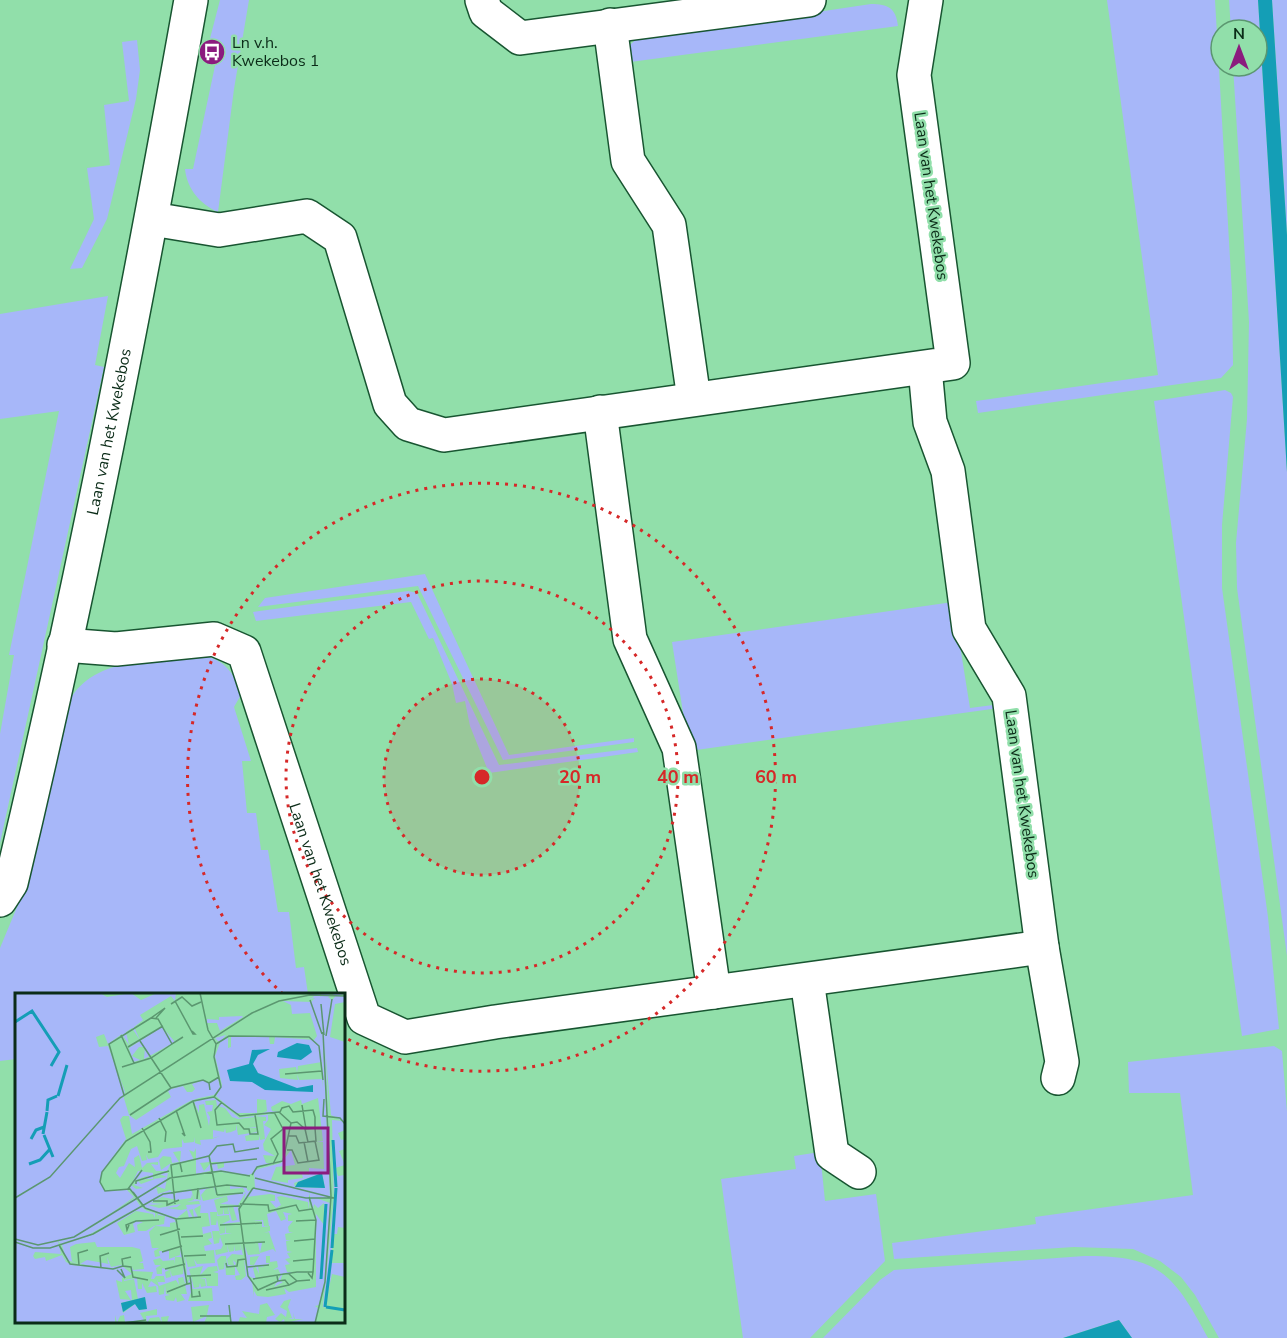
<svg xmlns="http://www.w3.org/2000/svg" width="1287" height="1338" font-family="'Nunito Sans',sans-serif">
	<rect width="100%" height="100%" fill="#91dfaa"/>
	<!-- green -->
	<path fill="#a7b7f9" d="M220 0H249L234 89 218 212C200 204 187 189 185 169H193L218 52 207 50Z
		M1107 0H1215L1232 293 1233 365 1221 378 978 413 976 401 1158 375Z
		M1229 0H1258L1287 472V956L1237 588 1236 543 1247 419 1249 322 1233 66H1257V30H1231Z
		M1272 0H1287V235L1274 31Z
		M871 4C888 4 896 8 898 26L623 63 626 49 636 39Z
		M137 40 140 70 136 99 107 219 82 268 70 269 94 219 87 168 110 165 104 105 129 101 122 42Z
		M108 296 95 365 104 367 0 843V734L14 655H9L59 411 0 419V314Z
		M1225 390 1231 393 1233 397 1222 525V588L1268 917 1279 1029 1242 1036 1154 401Z
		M425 574 509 755 634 738V742L503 760 418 586 258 607 265 598Z
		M408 591 417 593 499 765 637 748 638 752 489 773 470 726 465 701 456 703 452 684 433 638 429 639 411 602 256 621 253 612Z
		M953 602 970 708 993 705 994 708H999L689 751 672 642Z
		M202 656C224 658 234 674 242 693L234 707 251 761H242L247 813H256L261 850H268L278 912H289L296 968 304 967 308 994H16V1059L0 1061V948L32 871 70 700C94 656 158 661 202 656Z
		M1274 1046 1282 1051 1287 1112V1338H1219L1195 1295 1181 1277 1160 1261 1133 1249 1074 1247 894 1259 892 1243 1036 1224 1035 1217 1193 1195 1180 1093H1129L1128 1062Z
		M820 1152 825 1201 876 1194 885 1261 810 1338H743L721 1179 796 1169 794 1156Z
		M1084 1256C1160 1255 1174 1275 1208 1338H1132L1119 1320 1063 1338H823L880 1280 894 1270Z"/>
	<!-- water -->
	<path fill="#149eb6" d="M1258 0H1272L1287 235V472Z
		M1119 1320 1132 1338H1063Z"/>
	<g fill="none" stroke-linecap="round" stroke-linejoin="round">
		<defs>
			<g id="minor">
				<path d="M482 0 486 12 520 38 809 0"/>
				<path d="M610 25 628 161 669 225 694 399"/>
				<path d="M152 219 219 230 307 216 340 238 390 404 408 424 444 435 953 363 914 75 926 0"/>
				<path d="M600 412 630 639 679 748 714 992"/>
				<path id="s1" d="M64 645 116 649 214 639 244 652 364 1018 405 1037 495 1022 1042 947 1009 696 969 629 948 471 930 422 925 368"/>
				<path id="s2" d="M0 900 11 883C81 591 138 296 191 0"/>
				<path d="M1042 947 1062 1062 1058 1078"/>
				<path d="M807 980 832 1154 859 1172"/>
			</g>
		</defs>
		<!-- minor casing -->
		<use href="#minor" stroke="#185531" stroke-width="36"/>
		<!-- minor -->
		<use href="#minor" stroke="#fff" stroke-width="33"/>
	</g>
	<!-- distance rings -->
	<circle cx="482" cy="777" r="98" fill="#d62828" fill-opacity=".12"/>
	<g fill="none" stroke="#d62828" stroke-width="3" stroke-dasharray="3 6">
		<circle cx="482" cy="777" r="98"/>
		<circle cx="482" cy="777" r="196"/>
		<path d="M283 994A294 294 0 1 1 344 1037"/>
	</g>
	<!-- icons -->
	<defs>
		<symbol id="bus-disc" viewBox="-11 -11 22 22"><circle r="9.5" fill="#8b1b7e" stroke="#91dfaa"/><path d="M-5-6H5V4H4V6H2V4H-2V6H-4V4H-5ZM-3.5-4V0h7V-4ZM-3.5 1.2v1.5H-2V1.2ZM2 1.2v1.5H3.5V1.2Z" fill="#fff"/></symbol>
	</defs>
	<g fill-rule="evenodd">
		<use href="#bus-disc" x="197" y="37" width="30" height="30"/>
	</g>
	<g text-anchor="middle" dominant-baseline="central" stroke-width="5" stroke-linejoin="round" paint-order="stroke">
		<!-- poi labels -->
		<g font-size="16" fill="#0b2c18" stroke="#91dfaa" text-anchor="start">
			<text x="232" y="43">Ln v.h.<tspan x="232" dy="18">Kwekebos 1</tspan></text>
		</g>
		<!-- street labels -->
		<g font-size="16" fill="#0b2c18" stroke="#91dfaa">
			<text transform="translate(931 196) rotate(82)">Laan van het Kwekebos</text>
			<text stroke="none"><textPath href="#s2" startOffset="482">Laan van het Kwekebos</textPath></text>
			<text transform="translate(1022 794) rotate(82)">Laan van het Kwekebos</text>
			<text stroke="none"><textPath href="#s1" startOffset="428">Laan van het Kwekebos</textPath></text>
		</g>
	</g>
	<!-- overview -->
	<g transform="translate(15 993)">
		<rect width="330" height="330" fill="#91dfaa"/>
		<path d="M0 0H85L92 4 116 0 126 7 142 0H161L160 8 156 3 125 22 128 27 119 34 125 47 117 35 111 39 114 52 107 41 93 51 89 41 81 44 84 54 93 53 110 99 108 102 114 122 121 127 156 104 153 98 156 96 168 93 172 99H177L180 96 177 91 188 87 194 90 203 85 205 95 199 102 184 105 175 108 117 141 114 123H108L105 127 111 146 87 179 85 190 90 198 112 197 119 204 74 236 120 205 125 213 132 218 140 220V225L138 221 121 218 102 230 109 242 120 239 118 231 121 228 128 229 122 232 123 238H131L139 233 149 231 150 223 143 222 142 226 143 220 158 224 164 235 160 229 155 230V234L140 233 134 239 137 255H144L139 258 140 264 145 263 144 258H154V266L165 262 166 254 169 269 166 264H160L159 271V267L148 268 145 265 138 267 140 272H146L141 275 142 281H147V275L154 277 150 279 151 285 156 284 155 277 157 283 168 281 169 272 171 290 165 291 170 290 168 284 163 285 164 292 161 287 144 293 141 284 143 289H150L149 283H141L139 286H136L138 279 117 278V274L118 277 129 276 128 270H124L128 268 125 256 117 254H82L80 249 61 251 55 254 57 269 63 270 51 267 47 252 80 241 116 218 70 244 47 252 43 248 46 261 20 259 18 263 20 266 30 264 31 268 47 262 51 269 57 272 107 277 65 271 72 267 94 271 93 270 92 264 96 274 106 272 117 281 107 285V289L101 287 105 306 116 307 110 298 116 297 117 307 123 306 119 286 109 288V294V287L122 285 123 296H127V290L132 300 142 299 141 293 133 294 136 288 143 293 144 302 149 301 150 292 151 301 155 302 150 303 151 307 159 308 161 304 166 303 161 304 162 309 170 307 166 301H172L170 292H177L173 289 176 283 172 282 170 263 173 274 181 273 179 266 182 271 200 270 199 257 190 258 189 253 197 251 193 246 197 245 196 239 188 241 187 234 195 233 193 220H185L186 212 179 216 183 224 179 225 178 216 174 217 178 225H174L172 217 162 225 132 216 115 195 116 192 121 196 128 195 119 192 123 188 126 191 140 186H130L134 182 118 188 123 178 138 180V186L152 184 142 180H153L150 196 141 193 143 201 155 197 160 202 161 199 176 196 179 206 186 207 184 195 200 194 201 201 199 194 191 196 186 202 188 208 230 199 228 195 215 196V192L231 194 233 198 240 195 239 180 233 182 198 178 197 171 207 169 202 171 203 176 209 174V169H216H196L195 162 194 169 185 170 189 178 195 171V178L181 181V155L179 159 174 157 179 167 165 169 166 158 158 159 164 169 157 170 156 164 148 163 144 167 146 177 156 170 152 178H141L136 171 143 172V169L132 170 127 175 124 162 119 165 120 174 114 170 105 185 101 180 104 174 109 173 116 156 122 153 127 168 132 167 131 161 133 166 143 164 148 156 167 154V146L169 150 179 149V144L180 150 186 152 185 147 197 146 205 143 198 145V137L209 139 210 135 211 140 216 139 221 137V131L223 142 242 139 241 135H233L241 134 239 124 223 126 217 124 210 115 202 113 201 107 190 108 191 112H198L197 118 192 119 195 124 194 133 189 111 184 112V120L179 109 196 104 201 106 224 125 239 123 242 140 230 143 231 148 244 147V142L245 147 250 146 248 128H243H251V124L240 123 258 121 253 122V127L249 132 256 136 248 151 249 157 260 163 248 162 251 170 257 171 243 173 240 177 266 170 276 157 280 172 261 174 256 187 273 190V187L288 185 287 181 294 182V175L309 176 308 149H302L308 148 303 105 287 111 286 107 276 111 267 108 256 114 257 118H265L248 120 252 118 251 107 242 106V120H246H221L201 103 207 92 200 63 205 50 200 45 211 42 205 49 213 44V55L216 54V43L254 44 255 51H259L260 44 299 47 302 43 295 20 277 21 276 12 268 8 296 9 300 5 294 6 299 4 295 0H305V4L307 0H316L312 3 318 2 313 4 317 7 320 4 317 0H330L323 3H330V9L320 11 315 44 330 49V137L323 140 326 147 330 146V156L324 158 330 172 320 175 323 183 330 182V235L323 234 322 241H318L316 270H330V284L317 281 310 313 330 317 308 314 319 205 317 127 328 128 316 122 310 53 314 122 308 47 315 205H301L315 210 310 286 304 312 300 313 304 316 300 330H251L252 324 260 322 252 310 245 312 244 321 227 318 232 325 225 324 223 330H217L215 322H192L194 312 176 314 178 329 192 323 189 330H152L154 323 146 324 147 330 144 324 135 325 132 330 131 323 142 322V316L125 320 129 327 110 329 109 322 105 323 102 330 100 322V330H0ZM307 69 308 95 307 86 284 87 282 81 283 87 265 85 264 76 281 74 282 79 283 73ZM307 180 310 195 280 194 279 190ZM231 199 228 211 232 204 255 201 260 202V208H255L261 215 266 212 262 204 266 203 293 209 294 217V199L298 217 299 211 303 215 309 210V232L301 221V294L274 299 269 295 271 301 253 304 242 303 239 298V304L237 288 232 282 241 287 238 275 241 274 244 281 243 273 235 272V264L244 263 239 272 247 274 255 270H251V263H255V269L262 268 263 274 258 277 263 276 266 282 259 294 268 289 265 288 268 280H291L272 279 270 272 275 271 270 266 275 265 272 260 277 259 272 258 271 248 276 247H271L270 241 278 239H274L273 234 278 228H273V222L277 221 268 219 271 226 266 228 261 218 252 221 254 233H249L248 227 237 228H247V234L255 233V238L249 240 254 239 261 259 258 256 245 260 247 250H243L245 261 233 262 229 251 233 281 229 266 231 283 226 287H221L220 283 225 282 220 273V282H211L210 268 209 276 204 277 202 267 206 263H211L212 273H213L220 272 221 270 218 267 219 272H213L212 266 217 261 228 262 225 251 226 257 220 258 219 252V258L214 259 212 251 213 259 201 262 200 257 206 256 208 252 205 244 204 250 199 251 197 238H204L205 242 217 240H211L210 232V240L205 241 202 226 201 232H196L195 219H202V223L214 222 215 227 207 231 225 229 223 214 218 213 222 227 217 228 213 213 214 221H209L208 214V221L203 222 199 207 212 203 213 208 205 211 223 212ZM177 201 179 207 172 209 184 208 185 211 171 212 172 216 166 217 151 215 162 214 166 211 144 215 133 212 149 211 136 210 147 204 162 207 176 205ZM188 273 185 282 193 274 202 273 203 278 198 279 203 280V293H192L191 286 190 285 185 286H190L191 293 186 294 185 290 184 294 179 295 174 276ZM197 295 198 308H173L177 296ZM130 304 132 316 124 317 120 311 108 320 106 310ZM276 306 273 314 277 325 273 326H279L278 320 280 326H288L270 330 269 326 265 329 260 326 266 320 271 324 272 318 265 314 269 308ZM204 24 227 23 228 24 205 38 202 30H192V26L204 27ZM147 34 160 49 129 66 130 54H124L117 63 125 67 118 69 114 55Z" fill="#a7b7f9" fill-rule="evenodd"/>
		<path d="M282 50 294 52 297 59 286 67 262 64 263 59ZM255 56 243 62 238 71 243 80 282 95 298 92V99L250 97 237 89 215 88 212 77 234 71 237 57ZM307 180 310 195 280 194 283 189ZM130 304 132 316 124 317 120 311 108 319 106 310Z" fill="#149eb6"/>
		<path fill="none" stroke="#149eb6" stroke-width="3" d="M0 29 17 18 44 59 36 73M43 103 52 72M32 118 33 107 42 103M28 141 32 119M29 142 38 164M16 146 21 137 29 134M318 147 321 194M14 171 25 167 35 156M317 255 321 195M306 286 311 211M310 314 317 257M311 314 330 317"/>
		<path fill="none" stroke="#5b9770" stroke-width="1.5" d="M185 0 193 37 201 51 199 64 206 94 199 104M295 7 307 41M160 8 178 41H180L177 38M156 11 167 4 177 13 186 9M306 11 309 42M141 25 150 15 136 25 143 26 157 51 168 44M106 42 119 70M311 43 317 6M125 48 156 95M201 51 214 43 294 44 304 53 308 87M113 54 148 33M107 74 136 65 157 51M270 81 307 78M195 97 194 90 204 84M109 102 94 51 136 25M199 104 225 123 264 119 276 130 268 168 242 174 237 182M309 106 308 123 325 125 330 131M178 108 186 135M207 109 200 117 202 132 224 130 229 136H234L235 141H243L240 122M161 117 170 143 167 140M288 118 298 117 300 124V135L290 136M288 118 291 136M265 119 267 115 274 113 278 119 288 118 287 112M115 122 156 95 188 87 194 90M144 125 151 139 150 149M276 130 282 129 290 136 293 149M127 135 135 149 136 159H133M274 143H281L284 150 301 148 300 135M289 149 293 169M272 157H277L283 170 304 167 300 148M194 163 202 153 218 151 220 159 244 155M165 170 194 163 202 202M195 171 242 166M258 171 263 161 256 146 268 136 259 119M121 191V188L154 178M238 195 291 205H319L240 185M238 195 224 216 233 283 243 297 263 288 262 283M113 196 127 177M183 197 182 206 183 195M118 199 130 215 115 196 90 198 85 189 87 179 111 148 178 108 199 104M202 202 228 200M294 204 301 227 298 279M0 205 35 184 105 105 237 20 264 8 295 2 330 3M138 208H152V212L164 207M160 211 156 172 165 170 167 179M225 211 253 212 254 218 281 212 284 218 297 216M205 214 225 213M130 215 161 226 186 224M161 226 172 291 176 290 175 283H172M281 228 301 227M114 232 112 237 111 232 121 228 144 227M205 232 247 230M145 242 165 236M166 244 188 243M0 246 23 252 59 244 155 185 206 178 235 183M279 248 300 246M0 249 18 255H35L78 241 148 201 212 192 232 194M210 251 250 249M44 252 55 271 98 276 108 273M147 259 167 253M169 263 191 262M116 264 107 266 108 273 116 274 118 284 133 287M278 268 299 266M211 270 212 274 222 273 223 267 231 266M64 272 63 260 73 257M232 274 254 272M86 275 85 263 94 260M150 276 170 271M102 277 110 285 106 276M274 281 282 288 295 287M175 283 196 282M330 283V309M238 286 282 279H298L297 285 293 280M263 288 270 287 274 292 282 288M176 290 177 304 185 303 184 298M251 297 274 292M152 299 172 291M214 312 216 330M185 323H216M109 330 131 327M300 330 310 289 316 203 308 39"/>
		<path fill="#8b1b7e" fill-opacity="0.15" stroke="#8b1b7e" stroke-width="3" d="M269 135H313V180H269Z"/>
		<rect width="330" height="330" fill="none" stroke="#0b2c18" stroke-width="3"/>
	</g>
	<circle cx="482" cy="777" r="9" fill="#d62828" stroke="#91dfaa" stroke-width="3"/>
	<g font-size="18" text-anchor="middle" font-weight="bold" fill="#d62828" stroke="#91dfaa" stroke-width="5" stroke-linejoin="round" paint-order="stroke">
		<text x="580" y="783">20 m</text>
		<text x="678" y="783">40 m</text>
		<text x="776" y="783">60 m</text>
	</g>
	<!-- north arrow -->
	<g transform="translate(1239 48)"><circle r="28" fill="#91dfaa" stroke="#5b9770" stroke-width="1.5"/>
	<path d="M0-4.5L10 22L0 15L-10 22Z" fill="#8b1b7e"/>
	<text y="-9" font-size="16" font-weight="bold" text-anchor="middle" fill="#0b2c18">N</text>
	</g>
</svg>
